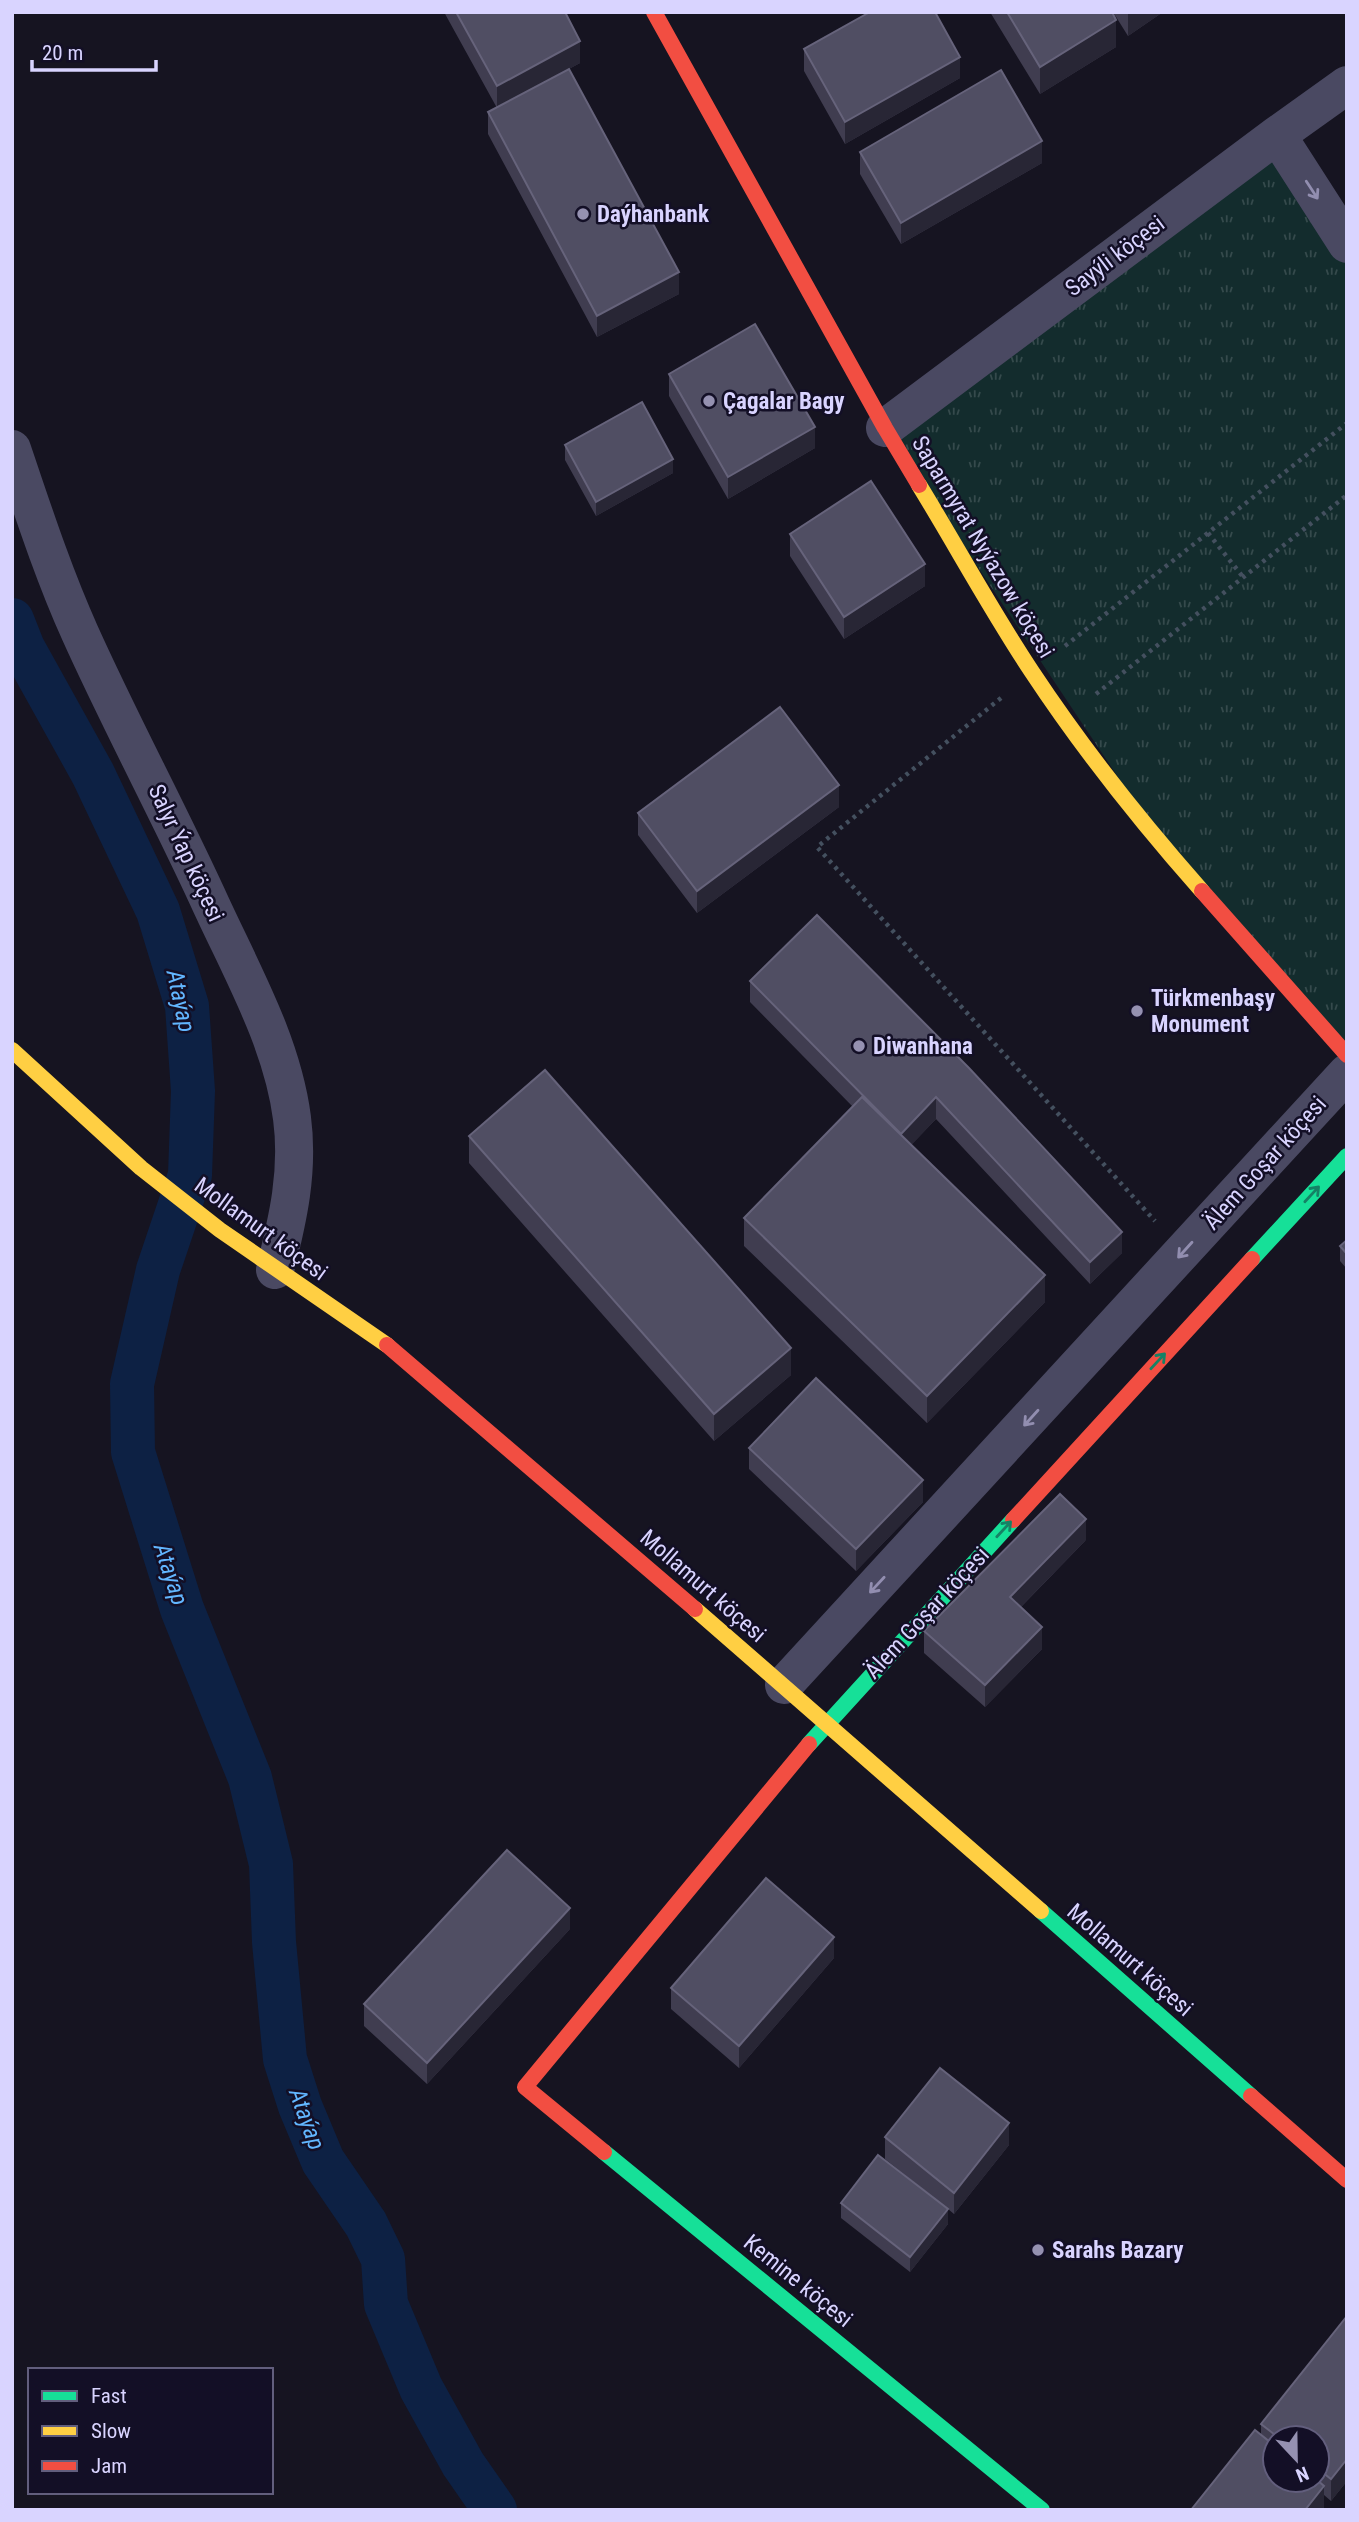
<svg xmlns="http://www.w3.org/2000/svg" width="1359" height="2522" font-family="'Roboto Condensed',sans-serif">
	<defs>
		<pattern id="park-tufts" width="24" height="20" patternUnits="userSpaceOnUse" patternTransform="scale(1.75)"><rect width="24" height="20" fill="#132c2d"/><path d="M3 7l-1-3M5 7V3M7 7l1-3M15 17l-1-3M17 17v-4M19 17l1-3" fill="none" stroke="#354a4c"/></pattern>
	</defs>
	<rect width="100%" height="100%" fill="#161421"/>
	<!-- park -->
	<path fill="url(#park-tufts)" d="M1277 135 1347 244V1055L1170 855 885 428Z"/>
	<g fill="none" stroke-linecap="round" stroke-linejoin="round">
		<!-- canal -->
		<path stroke="#0d2144" stroke-width="44" d="M12 620 23 648 93 774 158 911 187 1006 193 1091 190 1175 158 1270 132 1384 133 1452 182 1609 250 1778 271 1864 274 1942 285 2059 300 2106 323 2161 366 2224 383 2259 386 2304 421 2388 463 2464 495 2510"/>
		<!-- path -->
		<path stroke="#44505f" stroke-width="4.5" stroke-dasharray="3.5 5" stroke-linecap="butt" d="M1208 533 1243 577
			M1065 646 1347 423
			M1096 694 1347 495
			M1001 698 817 847 1155 1221"/>
		<!-- street -->
		<path stroke="#4a4962" stroke-width="38" d="M1277 135 1347 244
			M885 428 1277 135 1347 85
			M12 449C33 511 53 573 80 633 120 722 166 807 207 896 239 967 282 1040 292 1118 299 1171 288 1219 275 1270
			M784 1685 1347 1073"/>
		<!-- fast -->
		<path stroke="#16e098" stroke-width="16" d="M1252 1259 1347 1156
			M809 1744 1013 1520
			M1041 1911 1251 2096
			M604 2152 1042 2510"/>
		<!-- slow -->
		<path stroke="#ffcf43" stroke-width="16" d="M919 485C957 547 992 612 1032 672 1083 749 1141 822 1202 891
			M12 1050 141 1168 220 1230 387 1345
			M695 1609 1041 1911"/>
		<!-- jam -->
		<path stroke="#f24e42" stroke-width="16" d="M654 12 885 428 919 485
			M1202 891 1347 1055
			M387 1345 695 1609
			M1013 1520 1252 1259
			M1251 2096 1347 2180
			M604 2152 525 2087 809 1744"/>
	</g>
	<!-- wall -->
	<path fill="#403d50" fill-rule="evenodd" d="M444 12H565L580 63 519 96 679 294 597 337 488 134V112L497 108Z
		M990 12H1112L1116 47 1040 94Z
		M1113 12H1163L1128 36Z
		M804 49 960 78 845 144 804 71Z
		M860 152 1042 163 901 244 860 174Z
		M669 374 815 448 728 499 669 396Z
		M565 445 673 473 596 516 565 460Z
		M790 534 925 586 844 639 790 556Z
		M839 807 697 913 638 835V813Z
		M817 915 1122 1253 1090 1284 936 1119 911 1145 1045 1302 927 1423 744 1246V1218L853 1107 750 1002V981Z
		M469 1136 791 1375 714 1441 469 1163Z
		M1347 1240V1269L1340 1261V1246Z
		M749 1448 923 1502 856 1571 749 1469Z
		M1086 1540 1021 1607 1042 1649 985 1707 924 1653V1631Z
		M570 1929 427 2084 364 2026V2004Z
		M834 1958 739 2068 671 2009V1988Z
		M885 2137 1009 2145 954 2214 948 2209V2224L910 2272 841 2218V2203L934 2198 885 2159Z
		M1347 2316V2481L1331 2501 1324 2495V2507L1322 2510H1191L1255 2430 1261 2435V2424ZM1275 2438H1317V2480H1275Z"/>
	<!-- shaded-wall -->
	<path fill="#282635" d="M1131 12H1163L1128 36V14Z
		M1116 20V47L1040 94V67Z
		M580 41V63L497 108V86Z
		M960 57V78L845 144V122Z
		M1042 141V163L901 244V223Z
		M679 272V294L597 337V316Z
		M815 427V448L728 499V477Z
		M673 459V473L596 516V502Z
		M925 564V586L844 639V617Z
		M839 785V807L697 913V891Z
		M936 1097V1119L901 1156V1134Z
		M1122 1232V1253L1090 1284V1262Z
		M1045 1275V1302L927 1423V1396Z
		M791 1348V1375L714 1441V1414Z
		M923 1480V1502L856 1571V1549Z
		M1086 1519V1540L1010 1618V1597Z
		M1042 1627V1649L985 1707V1685Z
		M570 1908V1929L427 2084V2063Z
		M834 1937V1958L739 2068V2046Z
		M1009 2123V2145L954 2214V2193Z
		M948 2209V2224L910 2272V2257Z
		M1347 2459V2481L1331 2501V2479Z
		M1324 2486V2507L1322 2510H1305Z"/>
	<!-- building -->
	<path fill="#504e63" stroke="#66637b" stroke-width="2" d="M456 12H565L580 41 497 86Z
		M870 12H935L960 57 845 122 804 49Z
		M1007 12H1112L1116 20 1040 67Z
		M569 69 679 272 597 316 488 112Z
		M1001 70 1042 141 901 223 860 152Z
		M755 324 815 427 728 477 669 374Z
		M642 402 673 459 596 502 565 445Z
		M871 481 925 564 844 617 790 534Z
		M780 707 839 785 697 891 638 813Z
		M817 915 969 1068 1122 1232 1090 1262 936 1097 901 1134 750 981Z
		M545 1070 791 1348 714 1414 469 1136Z
		M862 1097 1045 1275 927 1396 744 1218Z
		M1347 1240V1254L1340 1246Z
		M816 1378 923 1480 856 1549 749 1448Z
		M1060 1494 1086 1519 1010 1597 1042 1627 985 1685 924 1631Z
		M507 1850 570 1908 427 2063 364 2004Z
		M766 1878 834 1937 739 2046 671 1988Z
		M940 2068 1009 2123 954 2193 885 2137Z
		M878 2155 948 2209 910 2257 841 2203Z
		M1347 2316V2459L1331 2479 1317 2468V2438H1279L1261 2424Z
		M1255 2430 1275 2446V2480H1317L1324 2486 1305 2510H1191Z"/>
	<!-- one-way arrows -->
	<defs><path id="oneway-shaft" d="M-6 0H5M1.5-3L5.5 0L1.5 3" fill="none" stroke-width="1.6" stroke-linecap="round" stroke-linejoin="round" transform="scale(1.75)"/></defs>
	<g stroke="#928eb0">
		<use href="#oneway-shaft" transform="translate(1312 190) rotate(57)"/>
		<use href="#oneway-shaft" transform="translate(1185 1250) rotate(132)"/>
		<use href="#oneway-shaft" transform="translate(1031 1418) rotate(132)"/>
		<use href="#oneway-shaft" transform="translate(877 1585) rotate(133)"/>
	</g>
	<g stroke="#158265">
		<use href="#oneway-shaft" transform="translate(1312 1194) rotate(-47)"/>
		<use href="#oneway-shaft" transform="translate(1158 1361) rotate(-47)"/>
		<use href="#oneway-shaft" transform="translate(1004 1529) rotate(-47)"/>
	</g>
	<!-- markers -->
	<g fill="#9591b1" stroke="#130f26" stroke-width="2.5">
		<circle cx="583" cy="214" r="7"/>
		<circle cx="709" cy="401" r="7"/>
		<circle cx="1137" cy="1011" r="7"/>
		<circle cx="859" cy="1046" r="7"/>
		<circle cx="1038" cy="2250" r="7"/>
	</g>
	<g text-anchor="middle" dominant-baseline="central" stroke-width="5" stroke-linejoin="round" paint-order="stroke">
		<!-- poi labels -->
		<g font-size="23" font-weight="bold" fill="#d9d4ff" stroke="#130f26" text-anchor="start">
			<text x="597" y="214">Daýhanbank</text>
			<text x="723" y="401">Çagalar Bagy</text>
			<text x="1151" y="998">Türkmenbaşy<tspan x="1151" dy="26">Monument</tspan></text>
			<text x="873" y="1046">Diwanhana</text>
			<text x="1052" y="2250">Sarahs Bazary</text>
		</g>
		<!-- street labels -->
		<g font-size="23" fill="#d9d4ff" stroke="#130f26">
			<text transform="translate(1115 256) rotate(-37)">Sayýli köçesi</text>
			<text transform="translate(983 547) rotate(59)">Saparmyrat Nyýazow köçesi</text>
			<text transform="translate(186 853) rotate(65)">Salyr Ýap köçesi</text>
			<text transform="translate(1265 1163) rotate(-48)">Älem Goşar köçesi</text>
			<text transform="translate(261 1229) rotate(36)">Mollamurt köçesi</text>
			<text transform="translate(703 1586) rotate(41)">Mollamurt köçesi</text>
			<text transform="translate(927 1613) rotate(-47)">Älem Goşar köçesi</text>
			<text transform="translate(1130 1960) rotate(41)">Mollamurt köçesi</text>
			<text transform="translate(798 2281) rotate(39)">Kemine köçesi</text>
		</g>
		<!-- water labels -->
		<g font-size="24" font-style="italic" fill="#62b6ff" stroke="#130f26">
			<text transform="translate(181 1001) rotate(78)">Ataýap</text>
			<text transform="translate(171 1574) rotate(72)">Ataýap</text>
			<text transform="translate(307 2119) rotate(70)">Ataýap</text>
		</g>
	</g>
	<!-- border -->
	<rect width="1359" height="2522" fill="none" stroke="#d9d4ff" stroke-width="28"/>
	<!-- legend -->
	<rect x="28" y="2368" width="245" height="126" fill="#130f26" stroke="#625e7d" stroke-width="2"/>
	<rect x="42" y="2391" width="35" height="10" fill="#16e098" stroke="#625e7d" stroke-width="2"/>
	<text x="91" y="2403" font-size="21" fill="#d9d4ff">Fast</text>
	<rect x="42" y="2426" width="35" height="10" fill="#ffcf43" stroke="#625e7d" stroke-width="2"/>
	<text x="91" y="2438" font-size="21" fill="#d9d4ff">Slow</text>
	<rect x="42" y="2461" width="35" height="10" fill="#f24e42" stroke="#625e7d" stroke-width="2"/>
	<text x="91" y="2473" font-size="21" fill="#d9d4ff">Jam</text>
	<!-- north arrow -->
	<g transform="translate(1296 2459) rotate(158)"><circle r="33" fill="#130f26" stroke="#625e7d" stroke-width="2"/>
	<path d="M0-5L12 26L0 18L-12 26Z" fill="#9591b1"/>
	<text y="-10" font-size="19" font-weight="bold" text-anchor="middle" fill="#d9d4ff">N</text>
	</g>
	<!-- scale -->
	<path d="M32 60v10h124v-10" fill="none" stroke="#d9d4ff" stroke-width="3.5"/>
	<text x="42" y="60" font-size="21" fill="#d9d4ff" stroke="#130f26" stroke-width="5" paint-order="stroke">20 m</text>
</svg>
